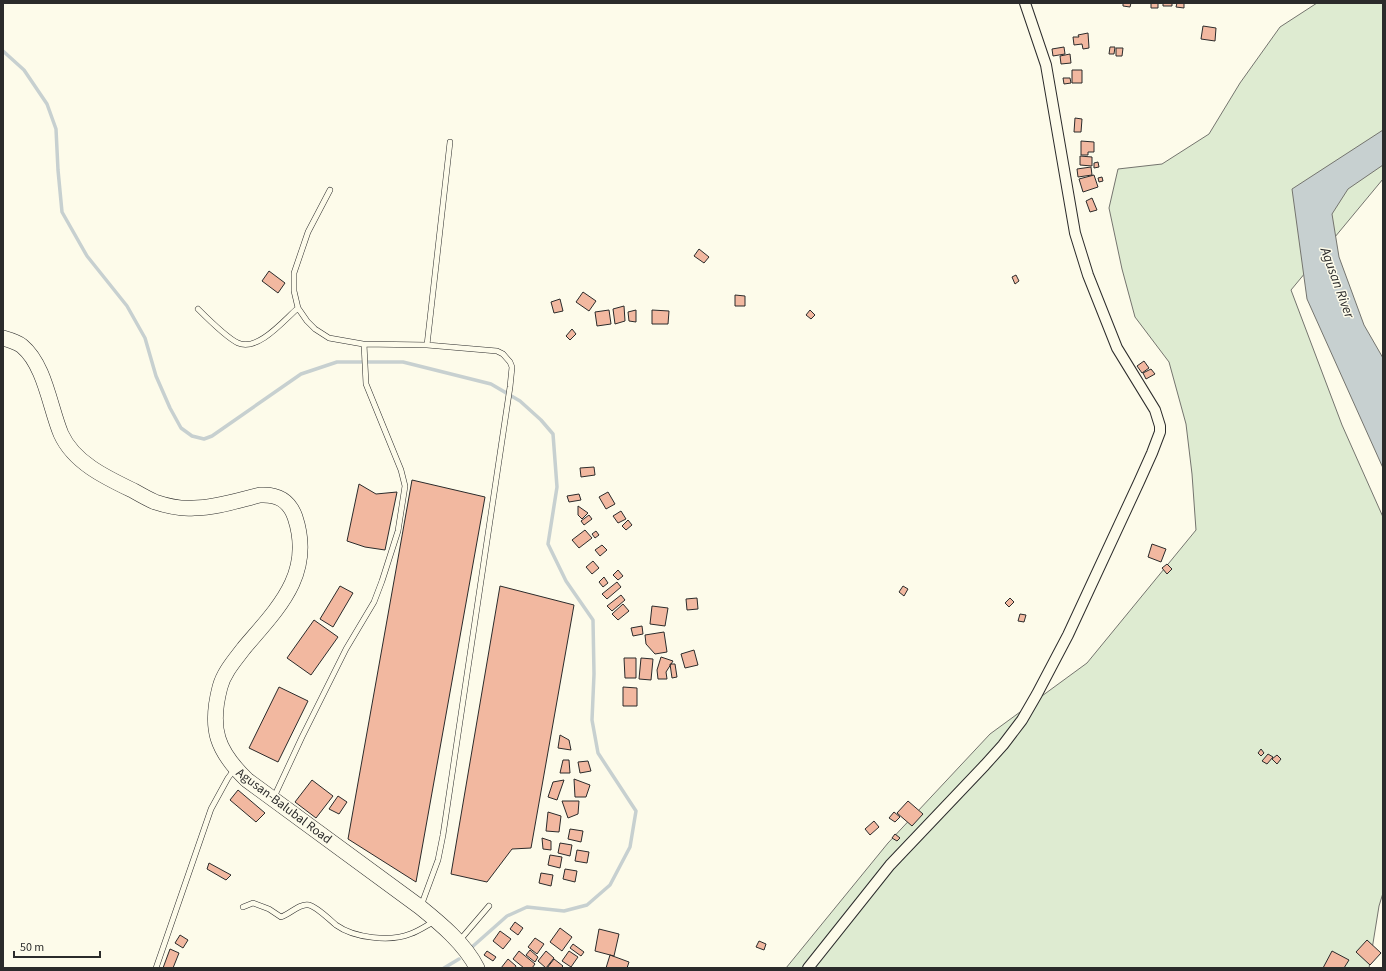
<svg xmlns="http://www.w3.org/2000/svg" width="1386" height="971" font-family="'Source Sans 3',sans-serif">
	<rect width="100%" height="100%" fill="#fdfbea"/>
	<!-- green -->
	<path fill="#deebd1" stroke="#74746e" d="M1317 3H1383V179L1291 290 1342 425 1383 517V893L1379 906 1369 968H786L888 843 990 734 1087 663 1196 530 1192 474 1186 424 1169 362 1135 317 1122 269 1109 208 1118 169 1162 164 1209 134 1240 83 1280 27Z"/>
	<!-- water -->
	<path fill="#c7d0d0" stroke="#74746e" d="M1383 130V165L1348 189 1332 214 1339 257 1364 325 1383 358V468L1307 299 1292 189Z"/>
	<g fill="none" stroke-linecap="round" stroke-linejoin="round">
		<!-- stream -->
		<path stroke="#c7d0d0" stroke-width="3.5" d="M3 51 24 70 47 104 56 129 58 170 62 212 87 256 127 306 145 338 156 376 170 408 181 428 192 436 204 439 212 436 301 374 337 362H403L491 384 520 401 541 420 553 434 557 487 548 544 566 581 593 620 594 674 592 720 598 753 636 811 630 847 610 885 587 905 564 911 527 907 507 916 472 947
			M444 968 459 959"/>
	</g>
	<!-- building -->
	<path fill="#f2b8a0" stroke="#2b2b2b" d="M1123 3H1131L1130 7 1123 6Z
		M1151 3H1158V8H1151Z
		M1163 3H1172V6H1163Z
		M1177 3H1184V8L1176 7Z
		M1203 26 1216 28 1215 41 1201 39Z
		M1088 33 1089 48 1083 49 1082 44 1074 45 1073 37H1079L1078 35Z
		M1064 47 1065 54 1053 56 1052 49Z
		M1110 47H1115L1114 54H1109Z
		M1116 48H1123L1122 56H1116Z
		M1070 54 1071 63 1061 64 1060 56Z
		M1072 70H1082V83H1072Z
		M1063 78H1070L1071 83 1064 84Z
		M1075 118 1082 119 1081 132H1074Z
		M1081 141 1094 142V152H1088V155H1081Z
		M1080 156 1092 157V166L1080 165Z
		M1098 162 1099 167 1094 168V163Z
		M1091 167 1092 175 1078 177 1077 169Z
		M1094 175 1098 187 1083 192 1079 179Z
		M1102 177 1103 181 1099 182 1098 178Z
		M1092 198 1097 210 1090 212 1086 201Z
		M699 249 709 257 704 263 694 256Z
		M269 271 285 283 278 293 262 281Z
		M1016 275 1019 281 1015 284 1012 277Z
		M583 292 596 301 589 311 576 302Z
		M735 295 745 296V306H735Z
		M560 299 563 311 554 313 551 302Z
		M624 306 625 321 615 324 613 309Z
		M609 310 611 324 597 326 595 312Z
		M636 310V322L629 321 628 312Z
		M652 310 669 311 668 324H652Z
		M810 310 815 315 811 319 806 315Z
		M572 329 576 334 570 340 566 336Z
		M1144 361 1149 368 1142 373 1137 366Z
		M1151 369 1155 374 1146 379 1143 373Z
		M594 467 595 475 581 477 580 468Z
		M412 480 485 497 416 882 348 839Z
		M359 484 376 494 397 492 385 550 365 547 347 541Z
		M608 492 615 504 606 509 599 497Z
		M579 494 581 500 569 502 567 496Z
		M578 506 588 513 582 519 578 515Z
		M621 511 626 519 618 523 613 516Z
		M589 515 592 519 584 525 581 521Z
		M628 520 632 525 626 530 622 526Z
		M585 530 592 538 579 548 572 540Z
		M596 531 599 535 595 538 592 534Z
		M1152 544 1166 549 1161 562 1148 557Z
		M602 545 607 550 600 556 595 550Z
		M593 561 599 568 592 574 586 567Z
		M1167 564 1172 569 1167 574 1162 568Z
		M618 570 623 576 618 580 613 575Z
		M604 577 608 583 603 587 599 582Z
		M617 582 621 587 607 599 602 594Z
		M340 586 353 593 333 627 320 619Z
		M500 586 574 605 531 848 512 849 487 882 451 874Z
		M903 586 908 589 904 596 899 592Z
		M621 595 625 600 612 611 607 606Z
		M697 598 698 609 687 610 686 599Z
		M1010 598 1014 602 1009 607 1005 603Z
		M623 604 629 611 618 620 612 614Z
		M652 606 668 608 665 626 650 624Z
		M1020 614 1026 615 1024 622 1018 621Z
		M314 620 338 637 311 675 287 658Z
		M642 626 643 634 633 636 631 628Z
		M664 632 667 652 655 654 646 644 645 635Z
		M694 650 698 665 685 668 681 654Z
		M661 657 673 661 666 672 667 679H658L657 670Z
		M624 658H636V678H625Z
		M641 658 653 659 651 680 639 679Z
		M670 664H675L677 677 672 678Z
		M279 687 308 701 278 762 249 748Z
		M623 687 637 688V706H623Z
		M560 735 569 740 571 750 558 748Z
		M1261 749 1264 753 1261 756 1258 753Z
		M1268 754 1273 757 1267 764 1262 761Z
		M1277 755 1281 759 1277 764 1272 759Z
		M563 760H569L570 773H560Z
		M588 761 591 771 580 773 578 762Z
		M574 779 590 785 586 797H575Z
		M312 780 333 796 316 818 295 802Z
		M564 780 557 800 548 797 553 782Z
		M238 790 265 813 256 822 230 800Z
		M338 796 347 802 339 814 329 809Z
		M562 801H579L578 814 568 818Z
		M908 801 923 814 912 826 897 813Z
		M548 812 561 816 559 832 546 831Z
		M894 812 900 817 895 822 889 818Z
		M874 821 879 827 870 835 865 829Z
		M570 829 583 831 581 842 568 839Z
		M895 834 900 838 897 841 892 838Z
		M542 838 551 841V850L543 849Z
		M560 843 572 845 570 856 558 853Z
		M577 850 589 852 587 863 575 861Z
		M550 855 562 857 560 868 548 865Z
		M209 863 231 875 226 880 207 869Z
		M565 869 577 871 575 882 563 879Z
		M541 873 553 875 551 886 539 883Z
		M515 922 523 928 518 935 510 929Z
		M560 928 572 937 562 951 550 942Z
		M599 929 619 934 614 956 595 951Z
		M500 931 511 939 503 949 493 941Z
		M180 935 188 940 183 948 175 943Z
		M535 938 544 944 537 954 528 947Z
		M1367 940 1381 953 1370 965 1356 952Z
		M759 941 766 944 764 950 756 947Z
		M573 944 584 952 581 956 570 948Z
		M170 949 179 953 173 968H163Z
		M530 950 538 957 535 962 526 955Z
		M487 951 496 957 493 961 484 955Z
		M519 951 535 964 532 968H524L513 959Z
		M546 951 554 958 546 968 538 961Z
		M569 951 578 957 571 967 562 961Z
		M1332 951 1349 960 1344 968H1323Z
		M610 955 629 962 627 968H606Z
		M508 959 516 966 515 968H501Z
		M554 959 563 966 561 968H547Z"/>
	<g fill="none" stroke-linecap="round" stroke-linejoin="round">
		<defs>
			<path id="lane" d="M330 190 308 232 294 273V291L298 308 307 321 315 329 329 338 363 344 427 345 497 351 503 354 510 362 512 367 510 387 443 835 438 860 421 906
				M198 309C207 318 227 338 238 343 258 352 284 320 298 308
				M427 345 450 142
				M274 797 302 737 346 649 374 602 382 581 398 531 405 486 401 470 366 384 364 344
				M243 907 253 903 269 909 281 917C290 914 300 903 309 905 317 907 330 920 336 925 354 938 390 942 410 934 419 931 427 925 435 921
				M460 940 489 906
				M156 968 211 809 228 778 234 770"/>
			<path id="street" d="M808 968 890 865 985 765 1003 745 1022 720 1037 694 1068 635 1139 482 1152 453 1160 432V426L1155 410 1117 348 1088 275 1075 233 1046 65 1025 3"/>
			<path id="secondary" d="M3 338C10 340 17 342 22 346 45 365 50 408 61 434 74 463 107 478 134 491 141 495 148 499 155 502 167 506 182 509 194 508 216 508 239 500 260 495 277 494 289 500 295 517 314 574 278 608 244 648 235 660 224 672 220 687 209 729 217 751 247 780L420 907C441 924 465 944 477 968"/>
		</defs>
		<!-- lane casing -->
		<use href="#lane" stroke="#2b2b2b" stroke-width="6"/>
		<!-- street casing -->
		<use href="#street" stroke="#2b2b2b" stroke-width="12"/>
		<!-- secondary casing -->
		<use href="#secondary" stroke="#2b2b2b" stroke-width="16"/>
		<!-- lane -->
		<use href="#lane" stroke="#fdfbea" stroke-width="5"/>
		<!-- street -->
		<use href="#street" stroke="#fdfbea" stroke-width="10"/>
		<!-- secondary -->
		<use href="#secondary" stroke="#fdfbea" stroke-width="15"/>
	</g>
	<g text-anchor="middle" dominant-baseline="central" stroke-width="3" stroke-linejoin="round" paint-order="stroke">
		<!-- street labels -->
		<g font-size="13" fill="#2b2b2b" stroke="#fdfbea">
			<text transform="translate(284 806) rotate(37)">Agusan-Balubal Road</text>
		</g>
		<!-- water labels -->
		<g font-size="14" font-style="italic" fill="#2b2b2b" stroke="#fdfbea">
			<text transform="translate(1337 283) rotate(70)">Agusan River</text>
		</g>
	</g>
	<!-- border -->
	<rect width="1386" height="971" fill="none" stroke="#2b2b2b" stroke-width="8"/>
	<!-- scale -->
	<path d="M14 951v6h86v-6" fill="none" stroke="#2b2b2b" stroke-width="2"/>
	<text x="20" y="951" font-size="12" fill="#2b2b2b" stroke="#fdfbea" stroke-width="3" paint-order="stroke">50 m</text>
</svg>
